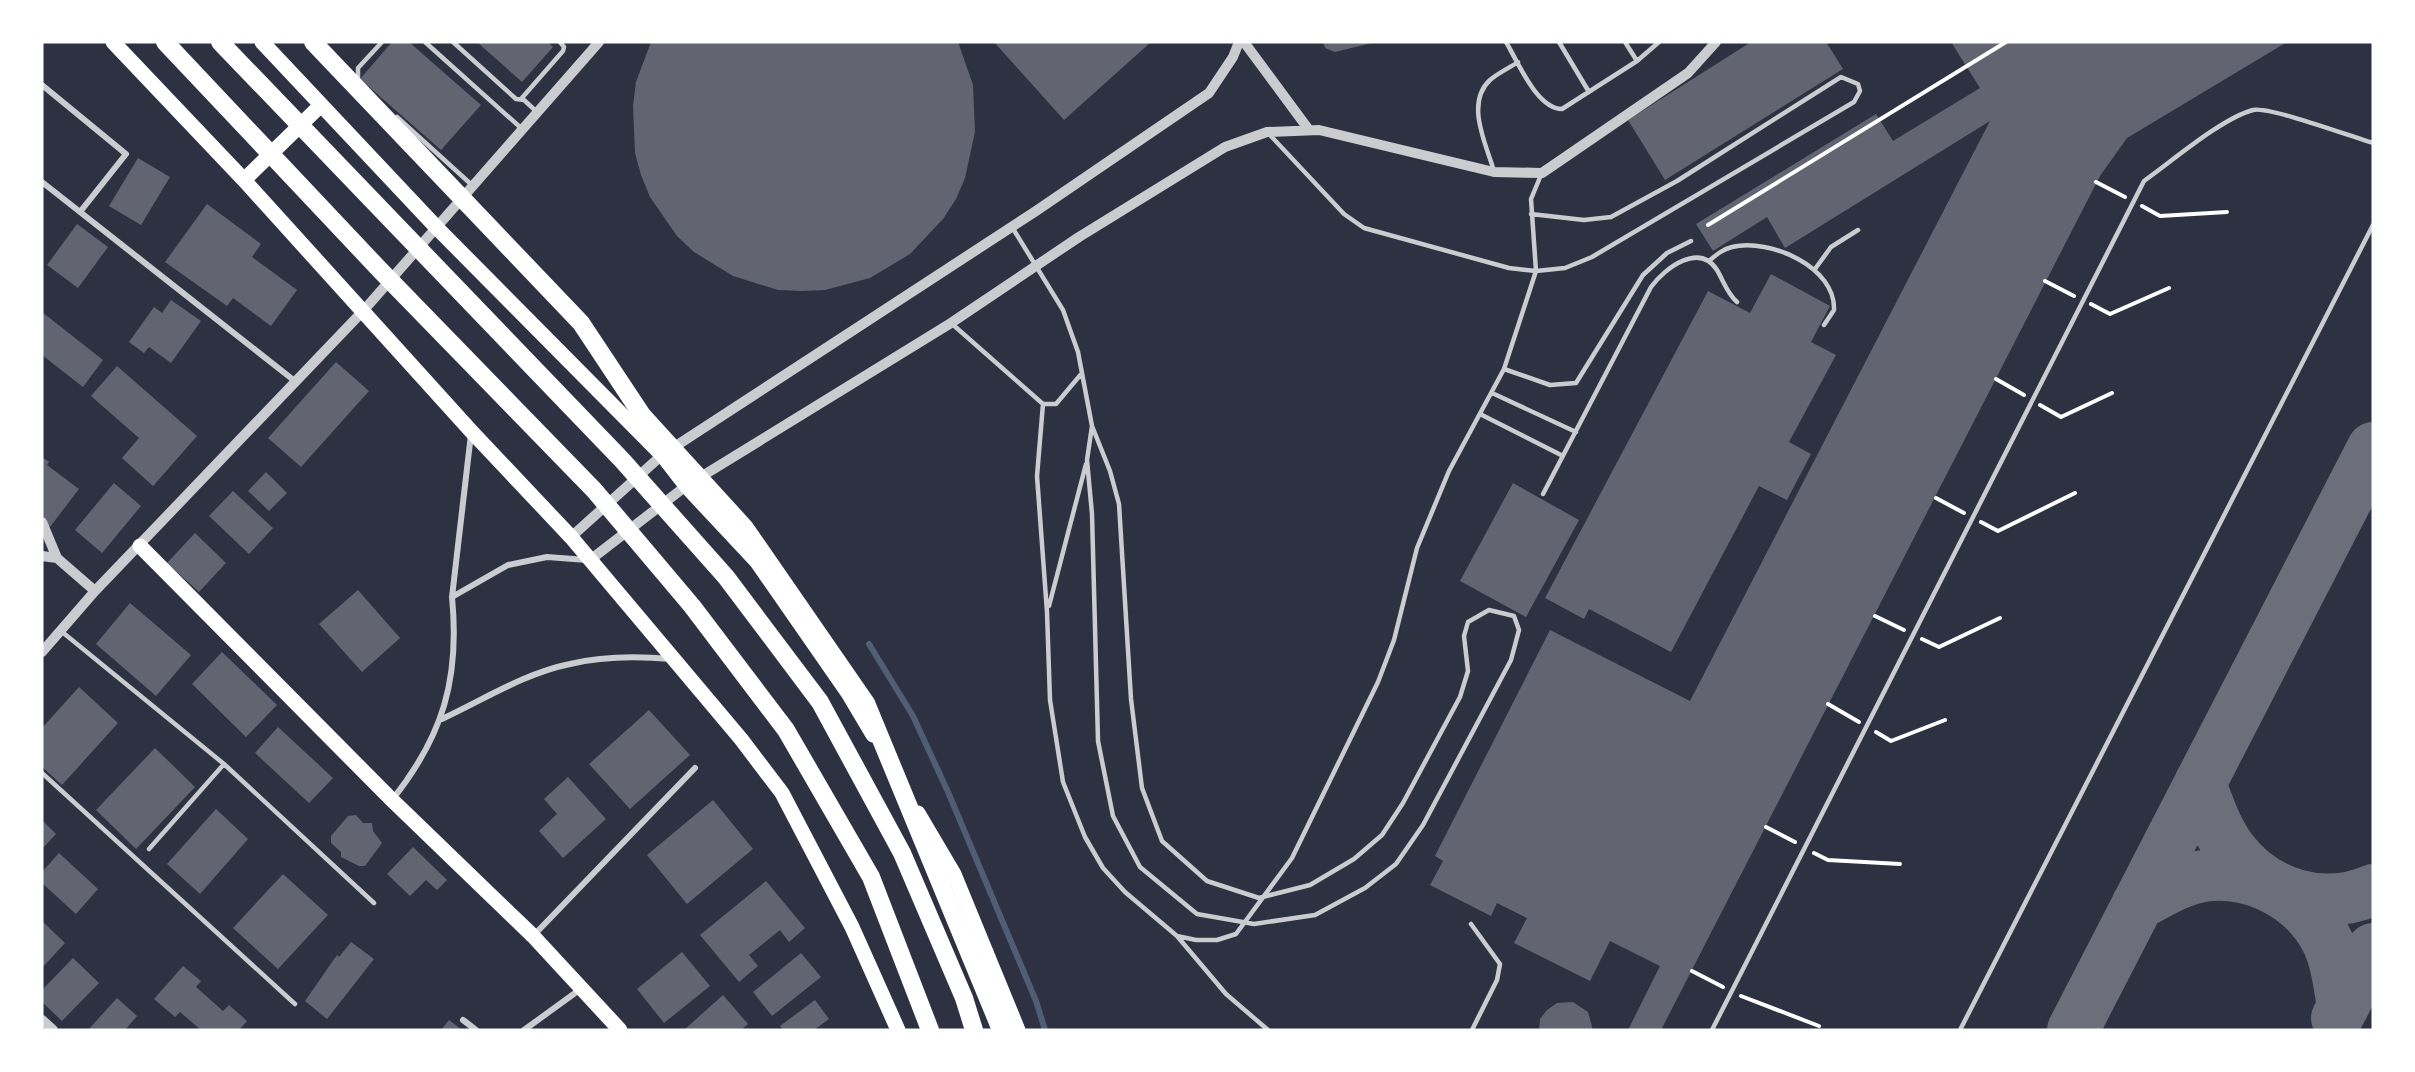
<svg xmlns="http://www.w3.org/2000/svg" width="2415" height="1072" font-family="Inter,sans-serif">
	<rect width="100%" height="100%" fill="#2d3142"/>
	<g fill="none" stroke-linecap="round" stroke-linejoin="round">
		<!-- stream -->
		<path stroke="#4f5d75" stroke-width="6" d="M869 644 913 716 948 792 1036 1001 1045 1030"/>
		<!-- taxiway -->
		<path stroke="#6c6f7a" stroke-width="52" d="M2200 783C2208 805 2217 832 2232 851 2265 894 2322 912 2373 890
			M2137 905C2153 896 2169 886 2187 880 2243 861 2313 896 2332 953 2338 970 2340 989 2343 1007
			M2337 1018 2373 949
			M2073 1030 2373 448"/>
	</g>
	<!-- building -->
	<path fill="#626471" d="M392 42H409L481 105 441 150 360 79Z
		M477 42H548L553 47 522 82Z
		M651 42H958L973 85 975 132 965 178 956 199 943 219 910 254 870 278 825 290 802 291 778 290 733 276 694 252 677 236 650 197 641 175 635 153 633 106 636 82Z
		M994 42H1151L1064 120Z
		M1323 42H1372V43L1335 52 1325 48Z
		M1751 42H1826L1843 69 1665 180 1628 120Z
		M1951 42H2287L2127 138 2100 176 1661 1030H1628L1660 966 1610 941 1590 981 1514 943 1527 918 1497 903 1491 916 1430 885 1443 861 1435 856 1550 630 1690 701 1990 121 1785 248 1767 217 1713 251 1696 224 1876 114 1893 141 1980 88Z
		M138 158 170 177 141 225 109 206Z
		M207 204 261 244 252 257 297 290 271 326 233 298 227 306 165 262Z
		M77 224 108 247 78 288 47 265Z
		M1771 274 1830 306 1811 342 1836 355 1789 442 1811 454 1787 500 1759 486 1671 652 1589 609 1584 619 1545 598 1708 291 1750 313Z
		M171 300 201 321 171 363 149 347 144 353 129 342 154 307 162 313Z
		M42 312 103 360 83 387 42 355Z
		M336 362 369 391 301 467 268 438Z
		M117 366 197 436 153 486 122 458 139 438 91 396Z
		M42 457 49 462 47 465 79 489 50 527 42 521Z
		M266 472 287 493 269 511 248 491Z
		M114 483 141 506 102 553 75 530Z
		M1513 483 1579 520 1526 617 1460 581Z
		M233 491 273 528 249 554 209 516Z
		M195 533 226 563 199 592 167 563Z
		M358 590 400 638 362 672 319 624Z
		M130 603 191 655 156 696 96 644Z
		M222 652 277 705 246 737 192 684Z
		M79 687 118 723 62 785 42 767V728Z
		M649 710 690 755 630 809 589 764Z
		M278 727 333 778 309 803 255 753Z
		M155 748 195 787 136 849 96 810Z
		M568 777 606 819 563 858 539 831 557 814 544 799Z
		M713 800 753 849 687 904 647 855Z
		M216 809 248 839 200 894 167 864Z
		M356 815 363 823H372L373 831 382 843 365 866H359L341 857V852L331 843V836L348 816Z
		M42 820 56 834 42 849Z
		M413 847 447 880 437 890 426 880 410 896 387 874Z
		M59 853 98 889 76 914 42 883V872Z
		M283 874 328 915 278 969 233 928Z
		M766 881 805 928 789 942 780 930 749 955 758 966 739 982 700 935Z
		M42 921 65 943 42 968Z
		M351 942 374 959 327 1019 305 1001 337 955 339 957Z
		M682 952 710 986 664 1023 637 989Z
		M801 953 821 977 772 1016 753 992Z
		M73 958 99 983 62 1021 42 1002V990Z
		M183 966 201 981 196 987 223 1011 229 1005 247 1021 239 1030H201L180 1012 175 1017 154 999Z
		M723 995 748 1024 741 1030H684Z
		M117 998 137 1016 125 1030H88Z
		M815 1000 829 1019 814 1030H783L780 1026Z
		M1573 1002 1588 1012 1593 1030H1539L1540 1019 1547 1010 1557 1003Z
		M449 1020 462 1030H441Z"/>
	<g fill="none" stroke-linecap="round" stroke-linejoin="round">
		<!-- path -->
		<path stroke="#fff" stroke-width="4" d="M2096 182 2125 197
			M2142 206 2160 216 2227 212
			M1708 225 2006 42
			M2045 281 2074 296
			M2091 304 2110 314 2169 288
			M1996 379 2024 395
			M2040 405 2061 417 2112 393
			M1936 498 1964 513
			M1981 522 1998 531 2075 493
			M1875 616 1904 630
			M1922 639 1939 647 2000 618
			M1828 704 1859 722
			M1876 732 1891 741 1945 720
			M1766 827 1795 842
			M1814 853 1828 860 1900 864
			M1692 971 1723 987
			M1741 996 1819 1026"/>
		<!-- service -->
		<path stroke="#caccd0" stroke-width="4.5" d="M425 42 521 128
			M453 42 516 99 524 100 538 113
			M1506 42C1518 62 1537 109 1562 109L1637 61 1659 42
			M1559 42 1589 92
			M1625 42 1637 61
			M358 81V68L382 42
			M521 99 563 51 564 47 560 42
			M397 117 473 186
			M1269 134 1344 214 1364 228 1509 268 1536 271 1565 268 1592 257 1854 102 1860 91 1858 84 1841 77 1677 181 1611 217 1584 220 1531 214
			M1494 171C1486 144 1465 103 1490 80 1498 73 1509 68 1518 62
			M1012 227 1063 310 1078 352 1092 426 1110 471 1119 504 1131 699 1142 788 1162 841 1207 881 1259 898 1310 885 1354 859 1382 835 1403 803 1460 697 1468 671 1464 636 1468 622 1489 610 1514 616 1519 630 1511 660 1423 825 1396 864 1365 888 1315 915 1254 924 1197 914 1140 867 1113 816 1098 741 1092 514 1087 460 1092 426
			M1709 261C1716 255 1723 249 1732 247 1770 238 1836 267 1834 310L1824 325
			M1815 269 1831 247 1858 230
			M951 323 1043 404H1056L1082 373
			M1504 369 1550 385 1576 383 1643 275 1667 253 1691 241
			M1492 393 1576 432
			M1043 404 1037 476 1047 612 1050 700 1063 782 1085 837 1103 868 1125 892 1177 936 1196 940H1217L1236 934 1292 858 1378 682 1394 640 1417 548 1449 471 1504 369 1536 271 1531 199 1541 175
			M1480 414 1563 456
			M1543 494 1651 287C1665 268 1699 242 1717 270 1724 282 1727 293 1737 302
			M1049 606 1086 464
			M61 631 224 764 374 903
			M42 773 295 1004
			M149 849 224 764
			M1471 924 1500 964 1497 980 1472 1030
			M1177 936 1226 994 1268 1030
			M1712 1030 2144 181C2171 162 2222 118 2253 110 2269 106 2352 137 2373 143
			M1960 1030 2373 225"/>
		<!-- minor -->
		<path stroke="#caccd0" stroke-width="6" d="M42 85 126 154 80 212
			M42 182 296 382
			M452 597 508 565 547 557 587 560
			M442 719C483 700 525 673 570 664 603 656 637 656 671 659
			M392 800C443 736 460 679 452 597L471 434
			M533 936 695 768
			M463 1020 476 1030
			M524 1030 582 988"/>
		<!-- tertiary -->
		<path stroke="#caccd0" stroke-width="10" d="M1244 42 1309 130
			M42 522 57 558 95 591
			M571 537 662 455 1036 211 1209 93 1233 57 1239 42
			M42 556 57 558
			M590 560 686 486 951 323 1079 237 1225 147 1267 132 1319 130 1494 172 1542 173 1688 73 1716 42
			M42 652 95 591 364 310 599 42
			M42 1020 53 1030"/>
		<!-- primary -->
		<path stroke="#fff" stroke-width="15" d="M113 42 244 180 471 431 571 537 741 739 782 793 852 927 898 1030
			M262 42 438 229 662 455 686 486 757 562 848 693 873 735
			M244 180 320 106
			M140 546 392 800 533 936 620 1030
			M918 813 954 874 1018 1030"/>
		<!-- motorway -->
		<path stroke="#fff" stroke-width="18" d="M165 42 380 270 594 490 692 606 786 730 871 877 930 1030
			M220 42 622 460 726 577 820 702 902 853 964 998 974 1030
			M313 42 581 323 642 415 745 528 866 703 1001 1030"/>
	</g>
	<!-- border -->
	<rect width="2415" height="1072" fill="none" stroke="#ffffff" stroke-width="87"/>
</svg>
